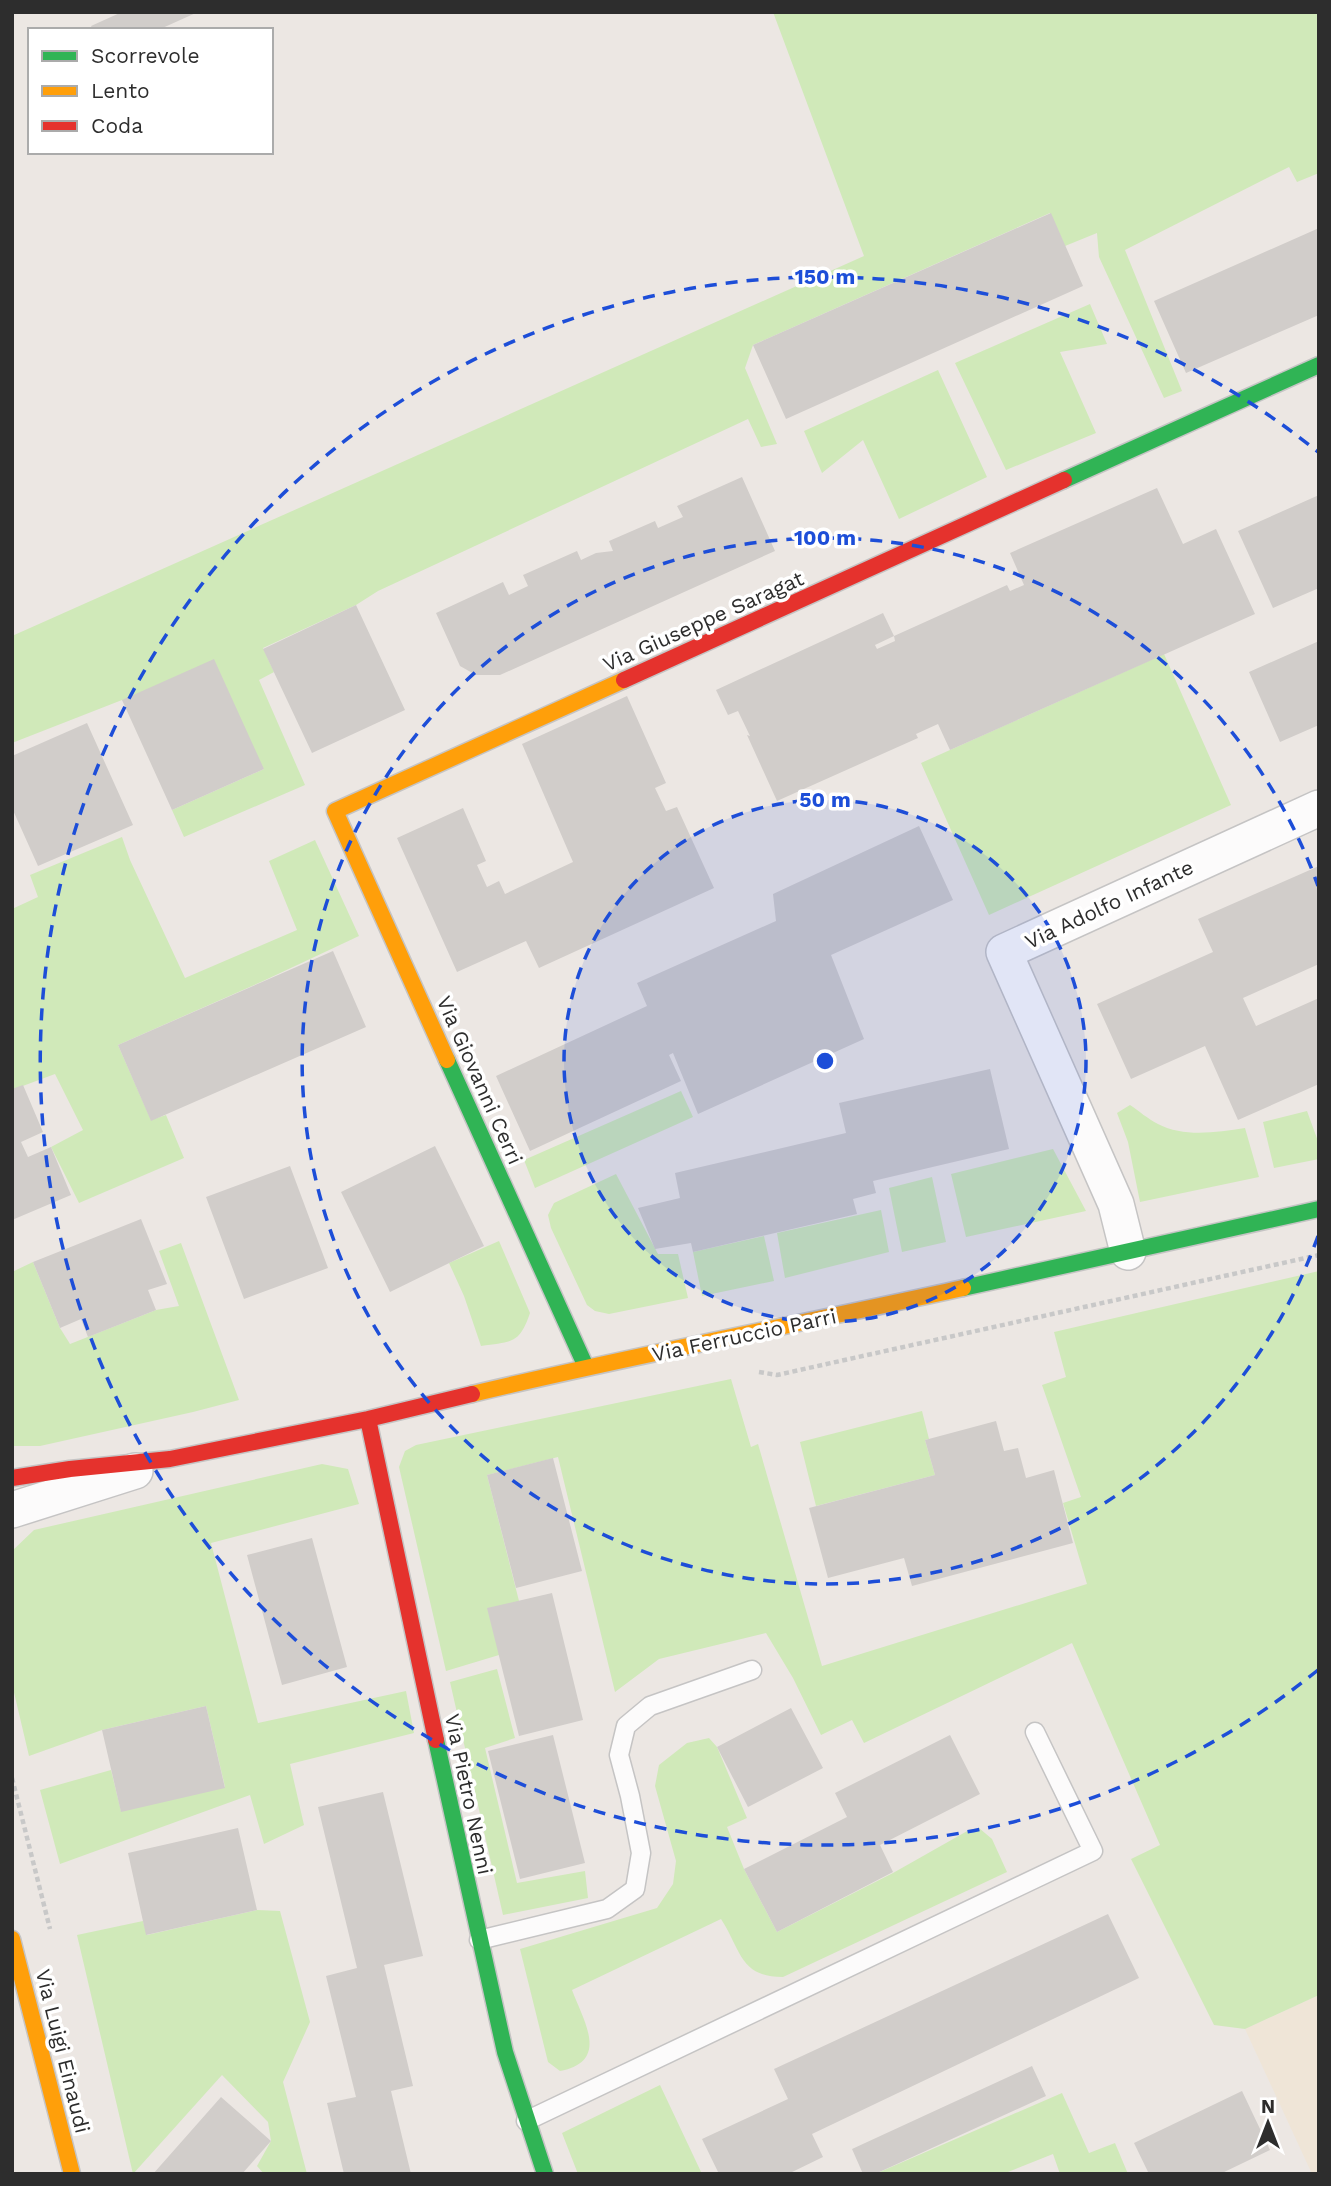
<svg xmlns="http://www.w3.org/2000/svg" width="1331" height="2186" font-family="'Work Sans',sans-serif">
	<rect width="100%" height="100%" fill="#ece7e3"/>
	<!-- education -->
	<path fill="#efe5d7" d="M1319 1995V2174H1312L1245 2029Z"/>
	<!-- green -->
	<path fill="#d0e9b9" d="M773 12H1319V173L1297 182 1289 167 1125 250 1182 391 1164 398 1099 257 1097 233 1065 246 1050 213 753 345 745 368 777 444 761 447 748 419 378 591 356 605 263 648 274 672 259 680 305 785 184 837 172 810 264 769 122 700 12 743V636L864 256Z
		M1090 304 1107 344 1060 352 1096 433 1006 470 955 363Z
		M938 370 987 477 899 519 863 440 822 473 804 431Z
		M1164 654 1231 805 989 915 921 763Z
		M122 837 130 860 185 978 297 930 269 861 315 840 359 936 261 982 118 1045 151 1120 166 1115 184 1158 79 1203 51 1147 83 1130 55 1074 12 1090V909L38 897 30 875Z
		M681 1091 693 1117 535 1188 524 1160Z
		M1130 1105C1139 1111 1148 1119 1158 1124 1185 1138 1217 1132 1245 1128L1259 1177 1140 1202 1128 1142 1117 1113Z
		M1307 1111 1319 1144V1159L1274 1168 1263 1122Z
		M1053 1149 1086 1211 966 1237 951 1174Z
		M616 1174 658 1254H678L688 1298 609 1314 595 1311 587 1305 551 1228 548 1215 554 1203Z
		M932 1177 946 1242 902 1252 889 1188Z
		M881 1210 889 1252 785 1278 777 1233Z
		M764 1236 774 1281 702 1296 693 1252Z
		M499 1241 530 1313C519 1345 512 1341 481 1346L464 1296 449 1263Z
		M181 1243 239 1400 193 1412 40 1446H12V1272L33 1262 60 1328 70 1344 156 1310 179 1306 159 1251Z
		M1319 1271V1995L1245 2029 1214 2025 1131 1859 1160 1845 1072 1643 864 1743 852 1720 821 1735 793 1678 766 1633 659 1659 615 1692 558 1457 487 1475 519 1601 499 1655 446 1671 399 1467 405 1451 416 1445 731 1379 751 1447 758 1444 822 1666 1087 1584 1063 1503 1081 1497 1042 1385 1066 1377 1054 1332Z
		M922 1411 929 1439 925 1440 935 1475 816 1506 800 1442Z
		M322 1464 348 1469 359 1504 211 1543 258 1723 406 1691 414 1733 290 1764 304 1825 264 1844 250 1795 60 1864 40 1790 111 1770 121 1811 225 1787 206 1706 102 1730 29 1756 12 1684V1551L34 1530Z
		M497 1669 515 1738 485 1748 517 1883 585 1871 588 1898 503 1915 450 1682Z
		M709 1738 717 1747 747 1818 727 1827 744 1869 777 1932 893 1873 969 1830 979 1828 992 1839 1007 1872 783 1977C739 1977 741 1949 721 1919L572 1990C584 2022 610 2061 560 2071L548 2062 520 1949 657 1908 673 1884 676 1861 655 1786 659 1765 687 1743Z
		M257 1910 280 1911 310 2022 283 2082 307 2174H264L257 2166 271 2141 268 2122 222 2075 133 2174 77 1935 143 1921 147 1935Z
		M660 2085 702 2174H578L562 2133Z
		M1062 2093 1089 2153 1115 2143 1128 2174H1060L1053 2154 1003 2174H875Z"/>
	<!-- building -->
	<path fill="#d1cdca" d="M122 12H198L158 30H93L91 26Z
		M1051 213 1083 286 786 419 753 345Z
		M1319 228V315L1186 373 1154 301Z
		M742 477 775 551 500 675H476L460 666 436 613 503 582 509 595 528 586 523 575 577 551 581 560 596 553 613 551 609 541 655 521 658 528 683 517 677 506Z
		M1157 488 1183 544 1216 529 1255 614 950 750 938 724 916 734 918 738 777 801 747 735 750 736 738 711 728 715 716 690 883 613 894 636 875 645 877 649 895 641 894 636 1007 585 1010 591 1024 585 1010 553Z
		M1319 495V588L1273 608 1238 531Z
		M356 605 405 710 312 753 263 649Z
		M1319 641V725L1280 742 1249 672Z
		M214 659 264 769 172 810 122 700Z
		M627 696 666 783 655 788 666 811 677 807 714 888 539 968 526 941 457 972 397 838 463 808 486 861 477 865 487 887 499 881 505 894 573 862 522 744Z
		M87 723 133 825 38 866 12 808V756Z
		M919 826 953 900 831 955 864 1039 698 1114 673 1053 669 1055 681 1081 530 1151 496 1076 647 1006 637 983 776 921 773 894Z
		M1319 866V964L1243 998 1256 1026 1319 998V1084L1238 1120 1205 1046 1131 1079 1097 1004 1213 952 1198 919Z
		M333 951 366 1027 151 1121 118 1045Z
		M990 1069 1009 1149 873 1181 876 1193 853 1199 857 1214 693 1252 691 1243 655 1249 638 1208 680 1198 675 1173 846 1133 839 1103Z
		M23 1085 43 1132 21 1142 28 1157 51 1147 71 1195 12 1220V1089Z
		M435 1146 484 1246 390 1292 341 1192Z
		M290 1166 328 1268 244 1299 206 1197Z
		M141 1219 167 1284 148 1290 156 1310 88 1337 81 1319 60 1328 33 1262Z
		M996 1421 1004 1451 1018 1448 1026 1478 1054 1470 1073 1543 912 1586 904 1558 828 1578 809 1508 935 1475 925 1440Z
		M553 1458 582 1571 516 1588 487 1475Z
		M312 1538 347 1667 282 1685 247 1555Z
		M552 1593 583 1720 519 1736 487 1608Z
		M206 1706 225 1788 121 1812 102 1730Z
		M791 1708 823 1768 748 1807 717 1747Z
		M553 1735 585 1863 520 1879 488 1751Z
		M950 1735 980 1794 880 1845 893 1872 777 1932 744 1869 847 1817 835 1793Z
		M383 1792 423 1956 384 1965 413 2086 391 2091 411 2174H344L327 2103 356 2097 326 1976 357 1968 318 1807Z
		M238 1828 257 1910 146 1935 128 1853Z
		M1108 1914 1139 1978 812 2134 823 2157 788 2174H719L702 2139 788 2099 774 2069Z
		M1032 2066 1046 2096 875 2174H863L852 2149Z
		M1242 2091 1270 2150 1220 2174H1149L1134 2143Z
		M221 2097 271 2141 242 2174H153Z"/>
	<g fill="none" stroke-linecap="round" stroke-linejoin="round">
		<defs>
			<path id="lane" d="M479 1940 607 1909 635 1889 641 1853 630 1796 619 1755 626 1726 650 1706 752 1670
				M526 2121 1093 1851 1035 1732"/>
			<path id="street" d="M1128 1252 1116 1204 1004 952 1319 808
				M12 1510 135 1471"/>
			<path id="fast" d="M1064 480 1319 365
				M447 1060 586 1367
				M963 1288 1319 1209
				M436 1740 505 2052 545 2174"/>
			<path id="slow" d="M447 1060 335 811 624 680
				M472 1394C635 1355 800 1324 963 1288
				M12 1939 72 2174"/>
			<path id="jam" d="M624 680 1064 480
				M368 1419 436 1740
				M12 1478 70 1469 170 1459 368 1419 472 1394"/>
		</defs>
		<!-- lane casing -->
		<use href="#lane" stroke="#c5c4c4" stroke-width="21"/>
		<!-- street casing -->
		<use href="#street" stroke="#c5c4c4" stroke-width="38"/>
		<!-- fast casing -->
		<use href="#fast" stroke="#c5c4c4" stroke-width="19"/>
		<!-- slow casing -->
		<use href="#slow" stroke="#c5c4c4" stroke-width="19"/>
		<!-- jam casing -->
		<use href="#jam" stroke="#c5c4c4" stroke-width="19"/>
		<!-- path -->
		<path stroke="#c8c8c8" stroke-width="4.5" stroke-dasharray="5 3.5" stroke-linecap="butt" d="M759 1372 777 1375 1319 1255
			M12 1778 50 1929"/>
		<!-- lane -->
		<use href="#lane" stroke="#fcfbfb" stroke-width="18"/>
		<!-- street -->
		<use href="#street" stroke="#fcfbfb" stroke-width="35"/>
		<!-- fast -->
		<use href="#fast" stroke="#30b455" stroke-width="16"/>
		<!-- slow -->
		<use href="#slow" stroke="#ff9f0a" stroke-width="16"/>
		<!-- jam -->
		<use href="#jam" stroke="#e5322d" stroke-width="16"/>
	</g>
	<!-- distance rings -->
	<circle cx="825" cy="1061" r="261" fill="#1d4ed8" fill-opacity=".12"/>
	<g fill="none" stroke="#1d4ed8" stroke-width="3.5" stroke-dasharray="12 9">
		<circle cx="825" cy="1061" r="261"/>
		<path d="M1318 1236A523 523 0 1 1 1318 886"/>
		<path d="M1318 1670A784 784 0 1 1 1318 452"/>
	</g>
	<g text-anchor="middle" dominant-baseline="central" stroke-width="7" stroke-linejoin="round" paint-order="stroke">
		<!-- street labels -->
		<g font-size="21" fill="#2d2d2d" stroke="#fff">
			<text transform="translate(703 621) rotate(-24)">Via Giuseppe Saragat</text>
			<text transform="translate(1109 904) rotate(-25)">Via Adolfo Infante</text>
			<text transform="translate(480 1080) rotate(66)">Via Giovanni Cerri</text>
			<text transform="translate(744 1335) rotate(-12)">Via Ferruccio Parri</text>
			<text transform="translate(469 1794) rotate(78)">Via Pietro Nenni</text>
			<text transform="translate(63 2051) rotate(76)">Via Luigi Einaudi</text>
		</g>
	</g>
	<circle cx="825" cy="1061" r="10" fill="#1d4ed8" stroke="#fff" stroke-width="3.5"/>
	<g font-size="21" text-anchor="middle" font-weight="bold" fill="#1d4ed8" stroke="#fff" stroke-width="7" stroke-linejoin="round" paint-order="stroke">
		<text x="825" y="284">150 m</text>
		<text x="825" y="545">100 m</text>
		<text x="825" y="807">50 m</text>
	</g>
	<!-- border -->
	<rect width="1331" height="2186" fill="none" stroke="#2d2d2d" stroke-width="28"/>
	<!-- legend -->
	<rect x="28" y="28" width="245" height="126" fill="#ffffff" stroke="#ababab" stroke-width="2"/>
	<rect x="42" y="51" width="35" height="10" fill="#30b455" stroke="#ababab" stroke-width="2"/>
	<text x="91" y="63" font-size="21" fill="#2d2d2d">Scorrevole</text>
	<rect x="42" y="86" width="35" height="10" fill="#ff9f0a" stroke="#ababab" stroke-width="2"/>
	<text x="91" y="98" font-size="21" fill="#2d2d2d">Lento</text>
	<rect x="42" y="121" width="35" height="10" fill="#e5322d" stroke="#ababab" stroke-width="2"/>
	<text x="91" y="133" font-size="21" fill="#2d2d2d">Coda</text>
	<!-- north arrow -->
	<g transform="translate(1268 2123)" stroke="#ffffff" stroke-width="5" paint-order="stroke">
	<path d="M0-5L12 26L0 18L-12 26Z" fill="#2d2d2d"/>
	<text y="-10" font-size="19" font-weight="bold" text-anchor="middle" fill="#2d2d2d">N</text>
	</g>
</svg>
